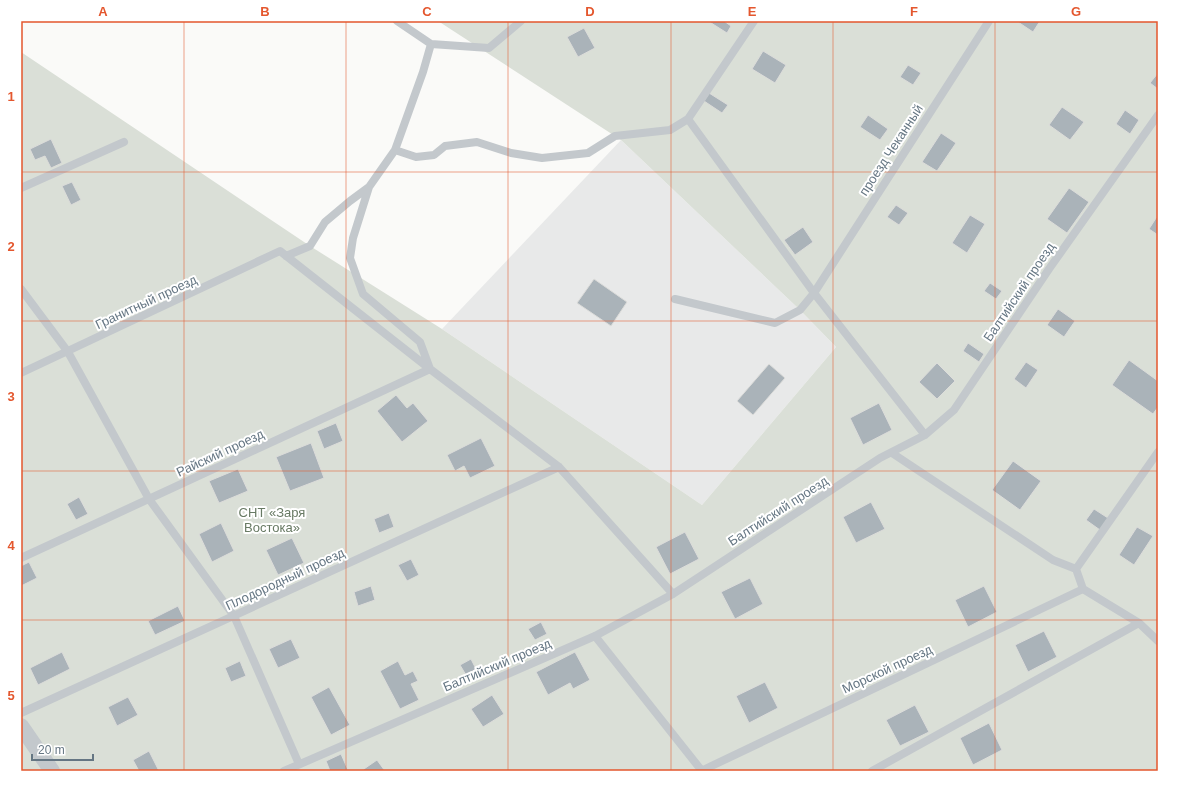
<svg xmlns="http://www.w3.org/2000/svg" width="1179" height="792" font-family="Helvetica,sans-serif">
	<rect width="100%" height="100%" fill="#fafaf8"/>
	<!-- built -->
	<path fill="#e8e9e9" d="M621 140 800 310 836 347 702 505 442 329Z"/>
	<!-- green -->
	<path fill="#dadfd7" d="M438 21H1158V771H21V52L310 246 442 329 702 505 836 347 800 310 621 140Z"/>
	<!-- building -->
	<path fill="#aab3b9" stroke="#dcdcda" d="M708 21H724L731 26 727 33Z
		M1019 21H1040L1033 32 1018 22Z
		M584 28 595 48 578 57 567 37Z
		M763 51 786 65 775 83 752 69Z
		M908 65 921 73 913 85 900 77Z
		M1158 73V89L1150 83Z
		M709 93 728 105 722 113 704 101Z
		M1062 107 1084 122 1070 140 1049 125Z
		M1125 110 1139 120 1130 134 1116 124Z
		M868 115 888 129 880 140 860 127Z
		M941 133 956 143 937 171 922 162Z
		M51 139 62 163 51 168 45 156 35 160 30 149Z
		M72 182 81 200 71 205 62 186Z
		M1069 188 1089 202 1067 233 1047 219Z
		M896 205 908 213 899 225 887 217Z
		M970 215 985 224 967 253 952 243Z
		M1158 215V235L1149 229Z
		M803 227 813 242 795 255 784 240Z
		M594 279 627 302 611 326 577 303Z
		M990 283 1002 291 996 299 984 291Z
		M1058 309 1075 321 1064 337 1047 325Z
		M968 343 984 354 979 362 963 351Z
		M1129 360 1158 381V407L1153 414 1112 385Z
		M1026 362 1038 370 1026 388 1014 379Z
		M937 363 955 381 937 399 919 382Z
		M769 364 785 378 753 415 737 401Z
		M396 395 407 408 413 403 428 421 402 442 377 411Z
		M879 403 892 430 863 445 850 418Z
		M336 423 343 441 324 449 317 431Z
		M481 438 495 466 470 478 464 466 455 471 447 455Z
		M311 443 324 478 290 491 276 457Z
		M1013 461 1041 481 1020 510 992 490Z
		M238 469 248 491 219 503 209 481Z
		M79 497 88 514 76 520 67 504Z
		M871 502 885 529 856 543 843 517Z
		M1094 509 1108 518 1100 530 1086 520Z
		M389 513 394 527 379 533 374 519Z
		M221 523 234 551 212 562 199 534Z
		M1137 527 1153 536 1134 565 1119 555Z
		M685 532 699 559 670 574 656 547Z
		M292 538 304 563 278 575 266 550Z
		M411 559 419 575 407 581 398 565Z
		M29 562 37 578 21 586V566Z
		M750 578 763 604 735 619 721 592Z
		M371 586 375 600 358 606 354 592Z
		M984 586 997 612 968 627 955 600Z
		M178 606 185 621 155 635 148 621Z
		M541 622 547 634 535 640 528 629Z
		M1044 631 1057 657 1028 672 1015 645Z
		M291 639 300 658 278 668 269 649Z
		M62 652 70 669 38 685 30 668Z
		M575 652 590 680 573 689 570 683 548 695 536 672Z
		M471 659 476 669 466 675 460 665Z
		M240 661 246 676 231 682 225 668Z
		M398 661 405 675 413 671 418 681 411 684 419 700 400 709 380 671Z
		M765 682 778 708 749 723 736 696Z
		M329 687 350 725 331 735 311 697Z
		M492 695 504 714 483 727 471 709Z
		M128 697 138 715 117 726 108 707Z
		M915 705 929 732 900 746 886 720Z
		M989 723 1002 750 973 765 960 738Z
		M149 751 159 771H139L133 760Z
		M341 754 348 770 330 771 326 761Z
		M377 760 385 771H361Z"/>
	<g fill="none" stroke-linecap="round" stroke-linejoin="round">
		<!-- lane -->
		<path stroke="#c3c8cc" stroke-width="8" d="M397 21 431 44 489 48 521 21
			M688 119 814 293 925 435
			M395 150 416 157 434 155 445 146 477 142 511 153 542 158 588 153 615 136 670 130 688 119 754 21
			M21 188 124 142
			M286 256 310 246 325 222 350 201 369 187 395 150 423 72 431 44
			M21 289 68 352 149 499 234 616 299 764
			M675 299 775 323 800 310 814 293 989 21
			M21 373 280 251 430 369 559 467 673 594
			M892 453 1053 560 1076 569 1083 589 1139 623 1158 641
			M21 558 430 369 420 342 363 294 350 258 353 238 369 187
			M1076 569 1158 452
			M595 636 702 771
			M21 713 559 467
			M284 771 595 636 673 594 880 458 925 435 954 410 1049 269 1158 115
			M701 771 1083 589
			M872 771 1139 623"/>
		<!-- street -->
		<path stroke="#c3c8cc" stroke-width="16" d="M21 726 52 771"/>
	</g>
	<!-- grid -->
	<path fill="none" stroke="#e4572e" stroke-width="1" stroke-opacity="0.55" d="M184 21V771M346 21V771M508 21V771M671 21V771M833 21V771M995 21V771M21 172H1158M21 321H1158M21 471H1158M21 620H1158"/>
	<g text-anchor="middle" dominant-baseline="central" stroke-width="4" stroke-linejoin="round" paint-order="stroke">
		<!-- street labels -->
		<g font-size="13" fill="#657683" stroke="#fff">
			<text transform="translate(891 150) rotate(-57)">проезд Чеканный</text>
			<text transform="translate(1019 292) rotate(-56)">Балтийский проезд</text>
			<text transform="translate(146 302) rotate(-25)">Гранитный проезд</text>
			<text transform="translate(220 453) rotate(-25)">Райский проезд</text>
			<text transform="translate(778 511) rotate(-33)">Балтийский проезд</text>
			<text transform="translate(285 579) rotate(-25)">Плодородный проезд</text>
			<text transform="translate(497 665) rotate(-23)">Балтийский проезд</text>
			<text transform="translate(887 669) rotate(-25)">Морской проезд</text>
		</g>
		<!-- park labels -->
		<g font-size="13" fill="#687a64" stroke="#fff">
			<text x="272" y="512">СНТ «Заря<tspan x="272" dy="15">Востока»</tspan></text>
		</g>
	</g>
	<!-- border -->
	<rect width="1179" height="792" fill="none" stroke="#ffffff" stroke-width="44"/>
	<!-- scale -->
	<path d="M32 754v6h61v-6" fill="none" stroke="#657683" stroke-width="2"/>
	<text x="38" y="754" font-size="12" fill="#657683" stroke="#ffffff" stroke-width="3" paint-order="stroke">20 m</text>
	<rect x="22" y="22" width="1135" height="748" fill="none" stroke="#e4572e" stroke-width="1.5"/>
	<g font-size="13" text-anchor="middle" font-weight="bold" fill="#e4572e">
		<text x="103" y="16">A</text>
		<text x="265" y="16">B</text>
		<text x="427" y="16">C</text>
		<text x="590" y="16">D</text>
		<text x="752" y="16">E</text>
		<text x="914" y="16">F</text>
		<text x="1076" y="16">G</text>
		<text x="11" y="101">1</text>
		<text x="11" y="251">2</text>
		<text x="11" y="401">3</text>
		<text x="11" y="550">4</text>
		<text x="11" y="700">5</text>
	</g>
</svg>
